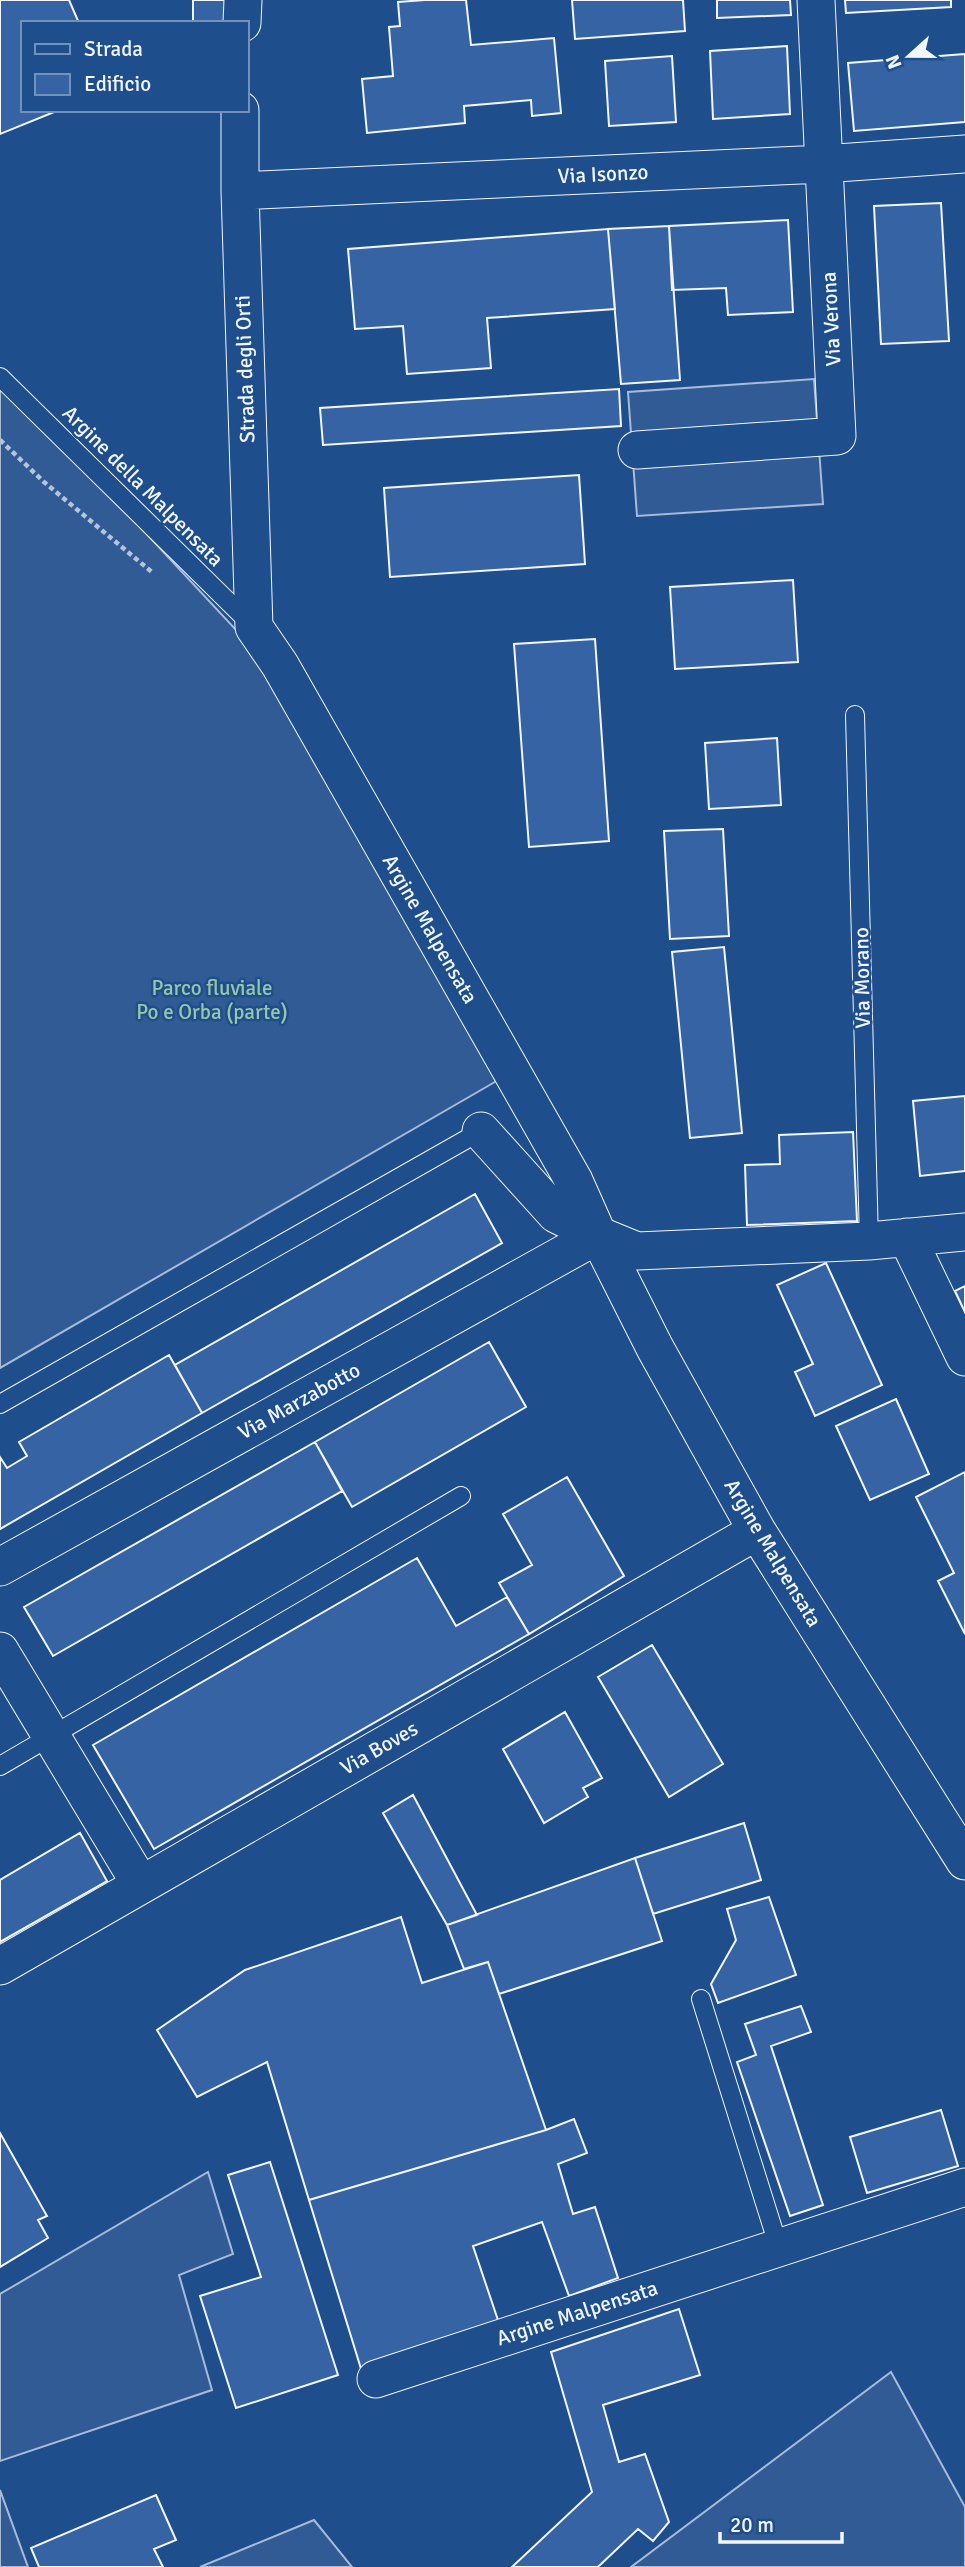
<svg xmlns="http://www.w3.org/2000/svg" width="965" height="2567" font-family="Signika,sans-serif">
	<rect width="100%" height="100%" fill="#1f4e8c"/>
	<!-- built -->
	<path fill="#305b95" stroke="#a8bbd7" stroke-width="2" d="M0 377 253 648 507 1075 0 1368Z
		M814 379 823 504 637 516 628 392Z
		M208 2172 233 2254 179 2275 212 2390 0 2461V2294Z
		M891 2372 965 2507V2567H631Z
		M0 2490 28 2567H0Z
		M314 2520 352 2567H200Z"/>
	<!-- building -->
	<path fill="#3563a3" stroke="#f2f6ff" stroke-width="2" d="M0 0H69L79 23H23V110H59L0 134Z
		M193 0H235V23H193Z
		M425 0H466L471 45 554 38 561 113 532 116 531 100 464 106 465 123 367 133 362 79 393 76 389 27 400 26 398 2Z
		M572 0H683L685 31 575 39Z
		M717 0H790L791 15 717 18Z
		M845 0H951V7L846 13Z
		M787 46 790 114 713 119 710 51Z
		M965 54V122L854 131 848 63Z
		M672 56 676 122 609 126 605 61Z
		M941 203 949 341 881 344 874 206Z
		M788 220 793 312 728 315 726 288 672 290 669 226Z
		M669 226 680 380 621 384 608 229Z
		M608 229 615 309 487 318 491 368 407 374 403 326 355 329 348 249Z
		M619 389 621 426 323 445 320 408Z
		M579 475 585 564 390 577 384 488Z
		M793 580 798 662 675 669 670 587Z
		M595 639 609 841 529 847 514 644Z
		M777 738 781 805 709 809 705 743Z
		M723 829 729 936 670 939 664 831Z
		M724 947 742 1133 690 1138 672 952Z
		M965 1096V1171L920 1176 913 1101Z
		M853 1132 857 1221 747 1225 745 1165 780 1164 779 1135Z
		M475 1194 502 1243 202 1413 175 1365Z
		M826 1263 882 1385 815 1416 795 1372 813 1364 777 1285Z
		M965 1286V1312L955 1291Z
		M489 1342 526 1407 352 1507 315 1442Z
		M169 1355 202 1413 0 1529V1457L7 1468 27 1456 19 1442Z
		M896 1399 929 1474 870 1500 836 1426Z
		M315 1442 342 1491 53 1656 24 1607Z
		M965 1472V1634L938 1581 954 1573 916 1497Z
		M567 1477 624 1576 529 1634 499 1583 532 1565 503 1514Z
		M417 1558 456 1626 507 1597 529 1634 154 1849 93 1745Z
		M652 1645 723 1764 669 1797 598 1677Z
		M565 1712 602 1778 583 1788 588 1797 544 1823 503 1749Z
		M413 1795 477 1915 447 1925 383 1813Z
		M744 1823 761 1880 653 1914 635 1858Z
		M80 1833 107 1881 0 1942V1880Z
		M635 1858 662 1941 499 1994 488 1962 464 1969 447 1925Z
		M769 1897 796 1975 718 2003 711 1984 736 1940 727 1909Z
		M401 1917 422 1983 488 1962 546 2130 309 2200 267 2062 197 2097 157 2030 245 1970Z
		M801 2006 811 2032 771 2046 823 2205 790 2216 737 2062 756 2055 745 2024Z
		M941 2110 958 2166 867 2193 850 2137Z
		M574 2119 587 2153 558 2164 573 2214 595 2207 618 2278 569 2296 542 2222 473 2246 501 2329 362 2372 309 2200 546 2130Z
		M0 2133 47 2216 38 2220 48 2238 0 2267Z
		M270 2162 338 2375 236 2408 200 2296 261 2277 228 2175Z
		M679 2309 700 2375 603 2405 619 2462 645 2454 669 2522 653 2541 638 2529 598 2567H512L592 2492 551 2352Z
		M156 2495 176 2540 154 2549 163 2567H39L31 2548Z"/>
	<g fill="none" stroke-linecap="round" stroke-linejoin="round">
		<defs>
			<path id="lane" d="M0 377 252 625
				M855 715 869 1241
				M0 1404 481 1131
				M0 1766 461 1496
				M701 1999 779 2248"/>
			<path id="street" d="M242 23 243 0
				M240 110V191L254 627 280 665 574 1181 598 1235
				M240 191 823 164 965 154
				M637 450 837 436 816 0
				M481 1131 556 1214 598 1235 655 1348 757 1531 965 1861
				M598 1235 637 1251 869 1241 965 1232
				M907 1237 965 1357
				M0 1567 598 1235
				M0 1651 141 1885
				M0 1966 757 1531
				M376 2379 965 2187"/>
		</defs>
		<!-- lane casing -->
		<use href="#lane" stroke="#f2f6ff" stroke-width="20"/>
		<!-- street casing -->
		<use href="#street" stroke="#f2f6ff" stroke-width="39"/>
		<!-- path -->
		<path stroke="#b3c4dc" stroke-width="4.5" stroke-dasharray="5 3.5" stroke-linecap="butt" d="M0 440 44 482 153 573"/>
		<!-- lane -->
		<use href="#lane" stroke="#1f4e8c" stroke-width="18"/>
		<!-- street -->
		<use href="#street" stroke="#1f4e8c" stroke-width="37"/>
	</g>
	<g text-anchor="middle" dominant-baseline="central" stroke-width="5" stroke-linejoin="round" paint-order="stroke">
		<!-- street labels -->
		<g font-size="21" fill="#f2f6ff" stroke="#1f4e8c">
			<text transform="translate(603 174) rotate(-3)">Via Isonzo</text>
			<text transform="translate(831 319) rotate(-93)">Via Verona</text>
			<text transform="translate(245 369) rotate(-92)">Strada degli Orti</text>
			<text transform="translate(143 486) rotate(45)">Argine della Malpensata</text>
			<text transform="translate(430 929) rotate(60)">Argine Malpensata</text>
			<text transform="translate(862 978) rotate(-91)">Via Morano</text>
			<text transform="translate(299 1401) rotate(-29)">Via Marzabotto</text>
			<text transform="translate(773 1553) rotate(59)">Argine Malpensata</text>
			<text transform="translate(379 1748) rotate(-30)">Via Boves</text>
			<text transform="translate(577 2313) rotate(-18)">Argine Malpensata</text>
		</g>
		<!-- park labels -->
		<g font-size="21" fill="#97c8a6" stroke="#1f4e8c">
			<text x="212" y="988">Parco fluviale<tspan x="212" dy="24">Po e Orba (parte)</tspan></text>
		</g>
	</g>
	<!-- legend -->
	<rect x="21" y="21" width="228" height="91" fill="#1f4e8c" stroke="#7391ba" stroke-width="2"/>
	<rect x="35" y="44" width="35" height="10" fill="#1f4e8c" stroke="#7391ba" stroke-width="2"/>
	<text x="84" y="56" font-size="21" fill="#f2f6ff">Strada</text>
	<rect x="35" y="74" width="35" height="21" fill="#3563a3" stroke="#7391ba" stroke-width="2"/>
	<text x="84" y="91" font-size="21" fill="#f2f6ff">Edificio</text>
	<!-- north arrow -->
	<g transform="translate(909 56) rotate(249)" stroke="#1f4e8c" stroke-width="5" paint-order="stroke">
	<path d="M0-5L12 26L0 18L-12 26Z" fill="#f2f6ff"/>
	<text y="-10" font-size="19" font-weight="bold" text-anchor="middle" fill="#f2f6ff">N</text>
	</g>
	<!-- scale -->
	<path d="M720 2532v10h122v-10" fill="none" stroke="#f2f6ff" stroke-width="3.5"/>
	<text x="730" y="2532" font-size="21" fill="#f2f6ff" stroke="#1f4e8c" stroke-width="5" paint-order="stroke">20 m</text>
</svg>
